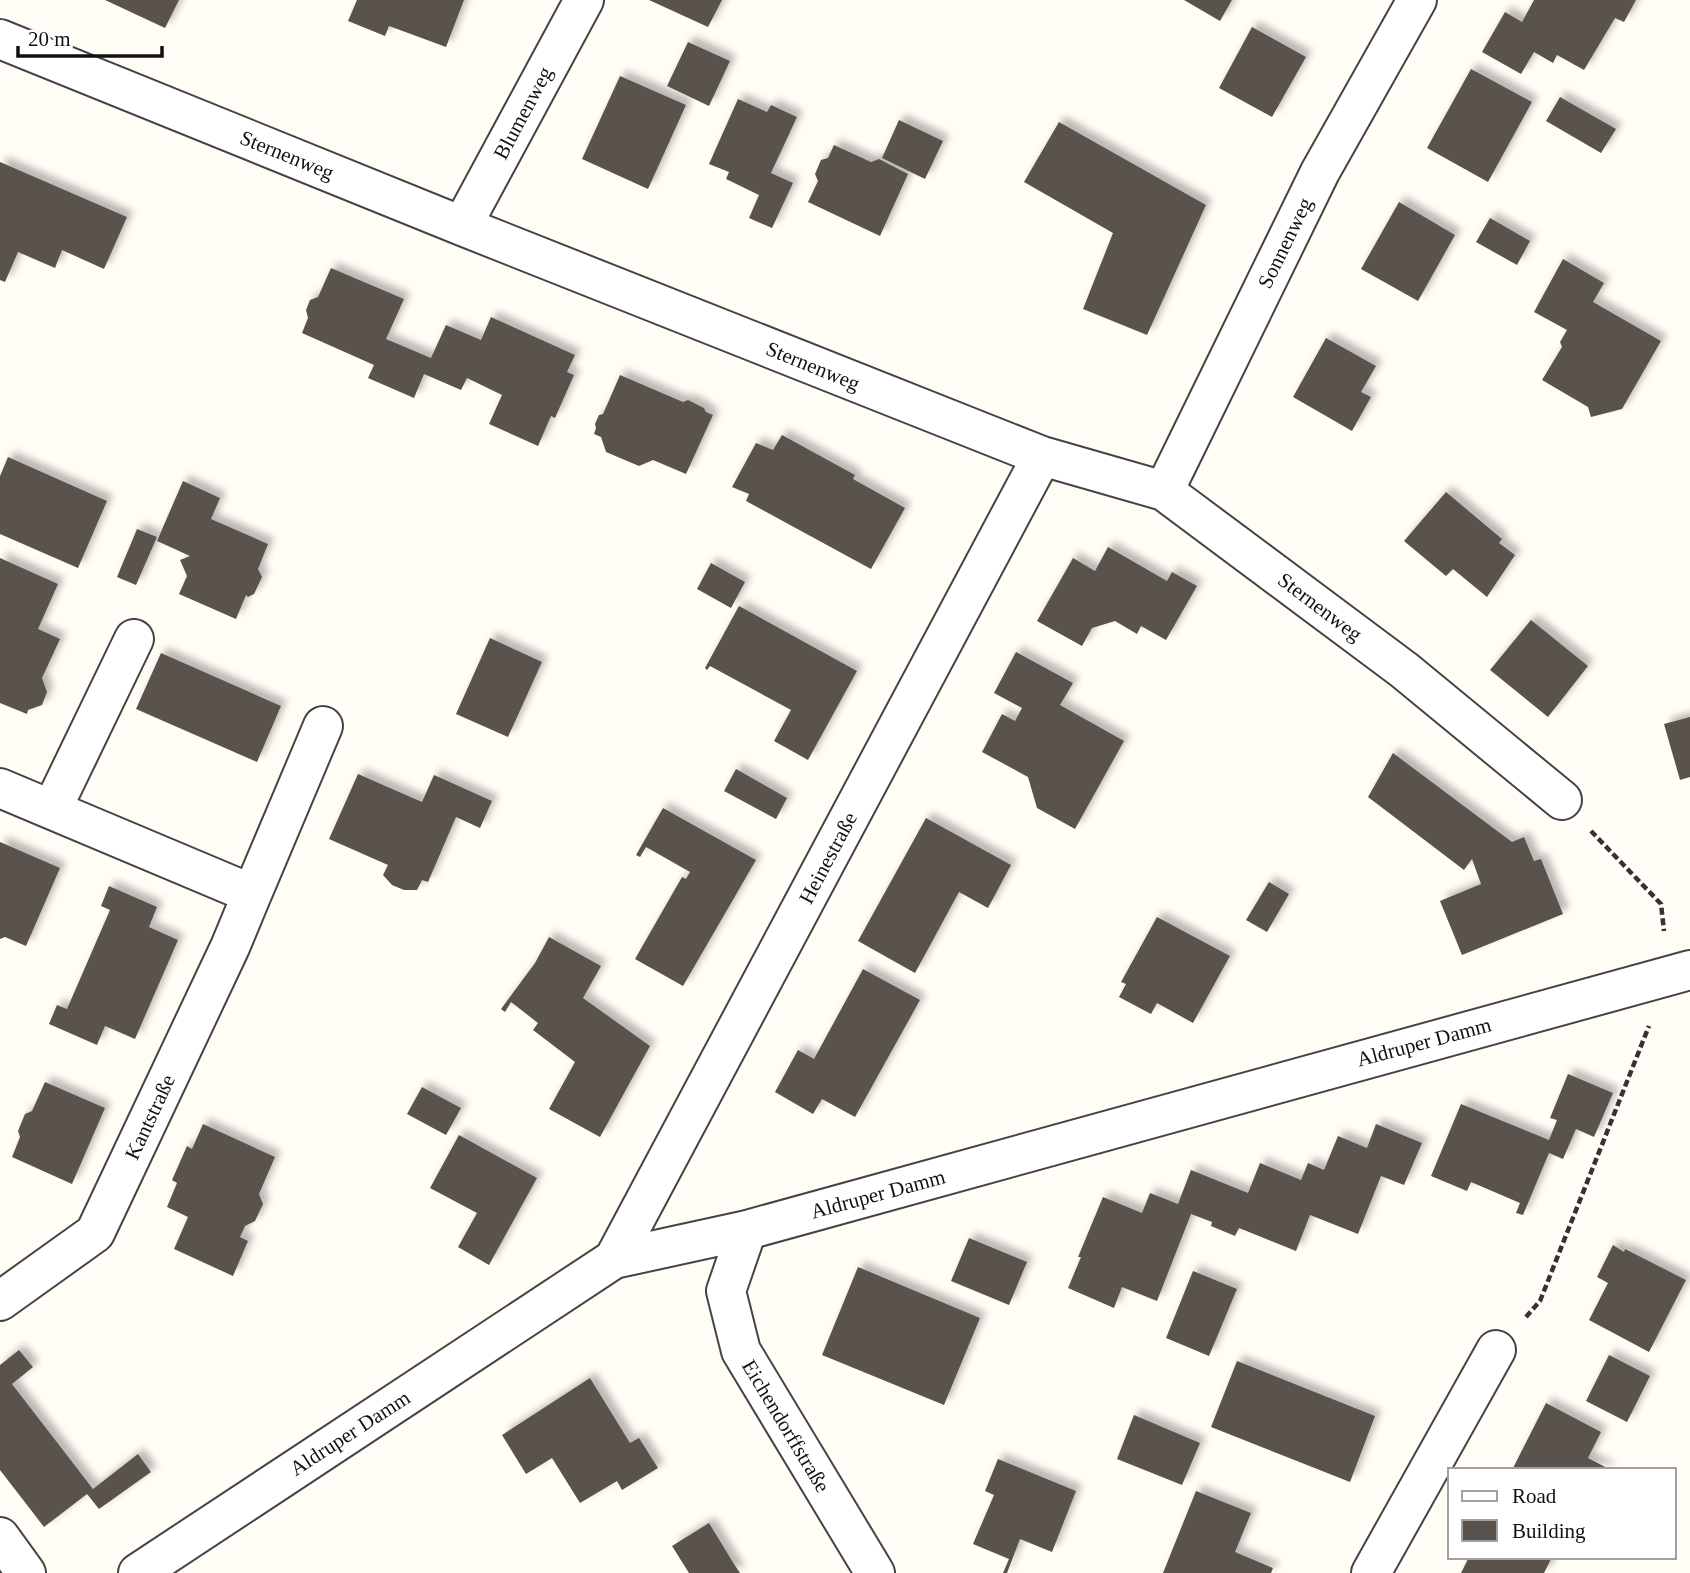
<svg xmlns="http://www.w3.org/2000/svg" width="1690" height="1573" font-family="'Times New Roman',serif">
	<defs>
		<filter id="shadow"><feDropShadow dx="6" dy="-6" stdDeviation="3.5" flood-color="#0004"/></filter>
	</defs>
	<rect width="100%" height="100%" fill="#fffdf5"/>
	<!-- building -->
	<path fill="#5a524d" filter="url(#shadow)" d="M105 0H179L165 28Z
		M357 0H464L446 47 389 26 385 36 348 21Z
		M649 0H722L708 27Z
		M1184 0H1232L1220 21Z
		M1534 0H1636L1624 22 1615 18 1584 70 1557 55 1553 63 1534 52 1521 74 1482 52 1505 12 1522 22Z
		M1252 27 1306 57 1272 117 1219 88Z
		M688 42 730 61 709 106 667 86Z
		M1471 69 1532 102 1488 182 1427 148Z
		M620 76 686 105 648 189 582 159Z
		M1560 97 1616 129 1601 153 1546 121Z
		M738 99 767 112 771 105 797 117 771 173 793 183 772 228 749 218 759 195 726 179 729 172 709 164Z
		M899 120 943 141 925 179 882 158Z
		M1059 122 1206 205 1147 335 1083 309 1113 233 1024 182Z
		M834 145 871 162 879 159 908 174 880 236 808 202 818 181 815 174 821 160 828 158Z
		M0 162 127 217 104 269 62 250 55 268 18 252 5 282 0 280Z
		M1399 202 1455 235 1418 301 1361 269Z
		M1490 218 1530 241 1517 265 1476 242Z
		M1563 259 1604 283 1593 302 1661 341 1622 409 1591 417 1588 407 1542 380 1562 347 1560 342 1567 330 1534 312Z
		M331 268 404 299 386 339 431 358 446 325 481 340 491 317 575 355 567 372 574 375 555 418 551 416 538 446 489 424 502 395 467 378 461 390 424 374 414 398 368 378 374 365 302 333 308 318 306 310 310 300 318 297Z
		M1326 338 1376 366 1361 392 1371 397 1352 431 1293 397Z
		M620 375 683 402 688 400 704 408 706 412 713 415 686 474 653 460 639 466 606 452 601 437 594 434 596 428 595 424 599 415 603 414Z
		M782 435 855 475 853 479 905 508 871 569 746 501 749 494 732 487 756 443 773 450Z
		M8 457 107 501 78 568 0 534V476Z
		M183 481 220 498 211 519 268 544 258 569 262 577 254 594 248 597 246 595 236 619 179 594 187 576 180 560 190 556 157 541Z
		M1446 492 1502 539 1499 543 1515 555 1487 597 1453 569 1446 576 1404 541Z
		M137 529 157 537 136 585 117 577Z
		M1108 547 1167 581 1172 572 1197 586 1166 640 1141 626 1137 634 1115 621 1092 628 1082 646 1037 621 1073 558 1095 571Z
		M0 558 58 584 38 629 60 639 42 678 47 692 42 705 28 710 27 714 0 703Z
		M711 563 745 582 731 608 697 589Z
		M739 606 857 671 808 760 774 741 791 710 710 666 707 670 705 668Z
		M1531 620 1588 666 1548 717 1490 670Z
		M490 638 542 662 508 737 456 714Z
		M1016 652 1073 683 1060 705 1124 741 1075 829 1037 808 1028 777 982 752 1002 714 1015 721 1022 708 994 693Z
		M161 653 281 706 257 762 136 709Z
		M1690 717V777L1680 780 1664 724Z
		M1393 753 1512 842 1524 837 1534 861 1541 859 1563 914 1462 955 1440 901 1481 884 1472 859 1464 870 1368 797Z
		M736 769 787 798 776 819 724 791Z
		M358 774 422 802 434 775 492 801 480 828 456 817 428 882 422 880 417 890H404L392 885 383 875 388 865 329 839Z
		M663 808 756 860 683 986 635 959 682 877 686 879 690 872 646 847 640 857 636 855Z
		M926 818 1011 865 988 908 959 892 915 973 858 941Z
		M0 842 60 868 26 946 5 937 0 939Z
		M1269 882 1289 894 1267 932 1246 920Z
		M109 886 157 907 149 927 178 940 135 1039 105 1026 97 1045 49 1024 57 1005 67 1009 110 910 101 906Z
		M1157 917 1230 956 1193 1023 1157 1003 1151 1014 1119 997 1126 984 1121 982Z
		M549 937 601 966 583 998 650 1046 600 1137 549 1109 575 1062 533 1030 538 1023 511 1002 505 1012 501 1009 535 963Z
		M863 969 920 1000 855 1117 822 1099 813 1114 775 1092 798 1050 814 1059Z
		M1568 1074 1613 1093 1594 1137 1576 1129 1563 1159 1549 1153 1523 1215 1516 1213 1520 1203 1471 1182 1467 1191 1431 1176 1461 1104 1549 1140 1557 1120 1550 1118Z
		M45 1082 105 1108 72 1184 12 1157 20 1137 18 1131 25 1114 32 1111Z
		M422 1087 461 1108 446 1135 407 1114Z
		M203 1124 275 1157 259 1194 263 1204 255 1221 245 1226 240 1237 248 1241 233 1276 174 1249 188 1217 167 1207 177 1183 172 1180 187 1146 192 1149Z
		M1376 1124 1422 1143 1404 1185 1381 1176 1358 1234 1310 1215 1296 1251 1239 1228 1235 1236 1211 1226 1212 1222 1191 1214 1157 1301 1122 1287 1114 1308 1068 1288 1081 1257H1078L1103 1197 1142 1213 1150 1193 1178 1204 1191 1170 1248 1193 1260 1163 1301 1180 1308 1163 1324 1170 1338 1136 1367 1148Z
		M459 1135 537 1178 489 1265 458 1247 477 1213 430 1188Z
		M969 1238 1027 1262 1009 1305 951 1281Z
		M1613 1245 1624 1252 1625 1249 1686 1280 1649 1352 1589 1320 1608 1283 1597 1277Z
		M858 1267 980 1318 944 1405 822 1355Z
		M1193 1271 1237 1289 1209 1356 1166 1338Z
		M19 1350 33 1367 12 1384 93 1489 138 1454 151 1472 99 1509 87 1494 44 1527 0 1470V1365Z
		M1609 1355 1650 1376 1627 1422 1586 1401Z
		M1237 1361 1375 1416 1350 1482 1211 1427Z
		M590 1378 630 1443 639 1438 658 1468 622 1490 617 1481 580 1503 552 1458 526 1474 502 1435Z
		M1546 1403 1601 1432 1588 1458 1611 1470H1512Z
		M1134 1415 1200 1443 1182 1485 1117 1459Z
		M998 1459 1076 1491 1052 1552 1020 1539 1007 1573H1003L1009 1559 973 1544 994 1495 985 1491Z
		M1196 1491 1251 1513 1235 1552 1273 1568 1271 1573H1163Z
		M709 1523 734 1564 740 1573H689L672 1546Z
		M1469 1557H1547L1551 1559 1544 1573H1461Z"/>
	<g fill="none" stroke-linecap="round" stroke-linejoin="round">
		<defs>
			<path id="minor" d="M0 39 462 226 1042 456 1164 491 1404 670 1562 800
				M462 226 584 0
				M1164 491 1320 172 1417 0
				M0 788 252 894 230 947 95 1233 0 1301
				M52 809 134 639
				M252 894 323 726
				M747 1230 726 1291 741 1351 875 1573
				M614 1259 1042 456
				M0 1537 26 1573
				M138 1573 614 1259 747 1230 1690 970
				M1371 1573 1496 1350"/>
		</defs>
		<!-- minor casing -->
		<use href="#minor" stroke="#444" stroke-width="42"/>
		<!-- path -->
		<path stroke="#333" stroke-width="4.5" stroke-dasharray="7 3.5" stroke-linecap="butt" d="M1591 831 1661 904 1664 931
			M1526 1317 1540 1301 1649 1026"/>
		<!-- minor -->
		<use href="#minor" stroke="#fff" stroke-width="38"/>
	</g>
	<g text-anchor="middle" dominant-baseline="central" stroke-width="7" stroke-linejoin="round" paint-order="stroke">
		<!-- street labels -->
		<g font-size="21" fill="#111" stroke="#fff">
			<text transform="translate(523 113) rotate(-62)">Blumenweg</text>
			<text transform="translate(287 155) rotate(22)">Sternenweg</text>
			<text transform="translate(1285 243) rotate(-64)">Sonnenweg</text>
			<text transform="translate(813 366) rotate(22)">Sternenweg</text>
			<text transform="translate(1320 607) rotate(37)">Sternenweg</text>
			<text transform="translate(828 858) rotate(-62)">Heinestraße</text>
			<text transform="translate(1424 1042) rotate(-15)">Aldruper Damm</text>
			<text transform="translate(150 1117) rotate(-65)">Kantstraße</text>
			<text transform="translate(878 1194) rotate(-15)">Aldruper Damm</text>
			<text transform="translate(786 1426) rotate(59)">Eichendorffstraße</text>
			<text transform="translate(350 1433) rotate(-33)">Aldruper Damm</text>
		</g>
	</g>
	<!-- legend -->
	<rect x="1448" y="1468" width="228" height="91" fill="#ffffff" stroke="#a0a0a0" stroke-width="2"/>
	<rect x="1462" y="1491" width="35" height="10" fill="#ffffff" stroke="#a0a0a0" stroke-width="2"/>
	<text x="1512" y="1503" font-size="21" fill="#111111">Road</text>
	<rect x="1462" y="1520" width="35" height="21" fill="#5a524d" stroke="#a0a0a0" stroke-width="2"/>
	<text x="1512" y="1538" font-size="21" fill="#111111">Building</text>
	<!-- scale -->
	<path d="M18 46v10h144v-10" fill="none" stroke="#111111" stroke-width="3.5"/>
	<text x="28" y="46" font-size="21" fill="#111111" stroke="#ffffff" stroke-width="5" paint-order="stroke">20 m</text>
</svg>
